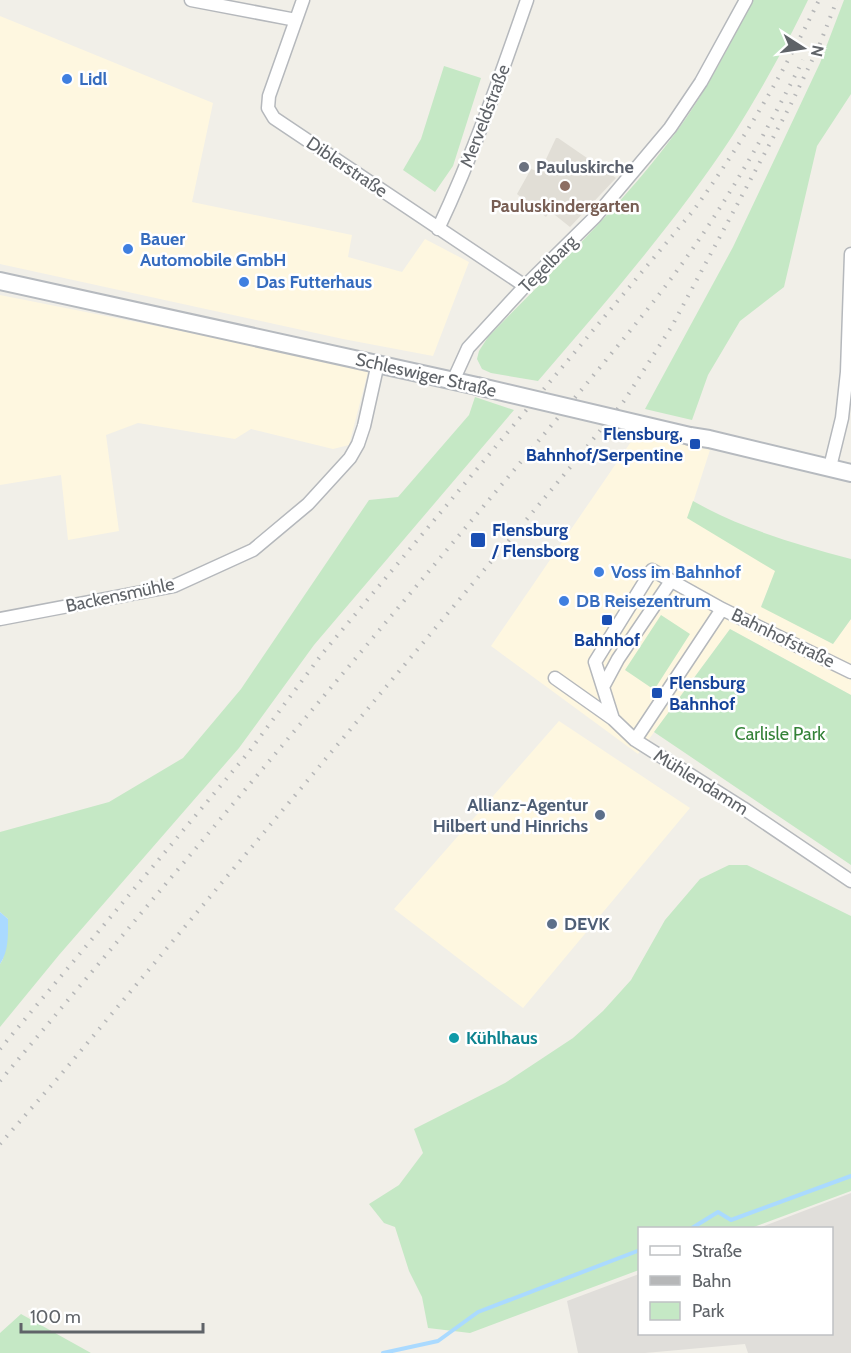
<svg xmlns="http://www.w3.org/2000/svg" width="851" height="1353" font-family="Cabin,sans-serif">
	<rect width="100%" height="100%" fill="#f1efe8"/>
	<!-- commercial -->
	<path fill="#fef7e0" d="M0 16 213 103 192 202 352 235 348 257 402 272 425 239 469 262 433 356 343 339 0 264Z
		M0 295 369 368 349 445 333 449 251 429 235 439 138 423 106 435 119 531 68 540 61 475 0 485Z
		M637 433 710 450 688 518 776 571 761 606 833 644 851 619V695L730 629 638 754 491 646Z
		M559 721 690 808 523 1008 394 909Z"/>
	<!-- industrial -->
	<path fill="#e0deda" d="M851 1193V1353H748L745 1344 645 1353H578L567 1301 639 1274 640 1334H832V1228H759Z"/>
	<!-- education -->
	<path fill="#e1ded6" d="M556 138H558L616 178 570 227 550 211 546 217 517 194 531 169 540 172Z"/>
	<!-- green -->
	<path fill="#c5e8c5" d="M752 0H808C787 44 759 94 733 135 675 223 606 302 538 381L491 373 482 369 477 359 479 351 488 337C553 270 622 206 677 131 707 90 730 45 752 0Z
		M844 0H851V94L817 146 784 287 740 321 708 375 692 420 645 409 733 247 820 63Z
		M444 66 481 78 453 166 435 192 403 170 421 139Z
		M475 397 514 410 314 645 239 748 59 955 0 1027V964L3 959 8 919 0 912V832L109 802 183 758 241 689 369 500 398 497 469 415Z
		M693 501C742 529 796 544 851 559V619L833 644 761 607 775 571 687 518Z
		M661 615 690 634 656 687 653 689 625 670Z
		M730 629 851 695V865L654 732Z
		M729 865H747L851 916V1191L751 1228H640L639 1270 470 1333 428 1328 422 1297 409 1271 395 1227 384 1223 369 1204 399 1185 423 1153 414 1129 505 1083 573 1038 603 1011 631 980 665 920 700 879Z
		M21 1314 91 1353H0V1333Z"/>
	<!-- water -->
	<path fill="#aadaff" d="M0 912 8 919C8 934 9 951 0 964Z"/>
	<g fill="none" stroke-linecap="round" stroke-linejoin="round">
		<!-- stream -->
		<path stroke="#aadaff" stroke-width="4" d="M692 1228 718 1212 731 1220 851 1176
			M383 1353 438 1341 478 1312 640 1250"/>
		<defs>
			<path id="minor" d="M191 0 296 20
				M303 0 269 96 268 108 274 118 525 286
				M438 229C473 155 500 78 527 0
				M453 381 468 348 525 286 595 217 670 128 701 82 746 0
				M830 467 842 418 847 372 851 254
				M0 619 174 586 253 550 308 504 350 458 358 444 364 426 378 363
				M555 678 613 719 635 740 743 808 851 881
				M603 687 618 659 671 581
				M613 719 595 662 652 570 722 609 851 672
				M635 740 722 609"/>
			<path id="secondary" d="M0 281 477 386
				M690 436 709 439 851 473"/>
		</defs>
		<!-- minor casing -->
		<use href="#minor" stroke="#b5b8bc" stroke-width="15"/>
		<!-- secondary casing -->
		<use href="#secondary" stroke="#b6babf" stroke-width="20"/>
		<!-- minor -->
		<use href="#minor" stroke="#fff" stroke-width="12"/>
		<!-- secondary -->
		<use href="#secondary" stroke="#fff" stroke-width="16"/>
		<!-- rail -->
		<path stroke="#b6b7b8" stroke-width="4" stroke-dasharray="1.5 8" stroke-linecap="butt" d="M0 1049 248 753 322 654 693 211C741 145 783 74 819 0
			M0 1081 583 388C619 344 656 301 689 254 732 193 769 127 803 60
			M0 1144 58 1078 573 464 624 401 672 326 790 106 819 46 837 0"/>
		<defs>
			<path id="secondary-bridge" d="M477 386 690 436"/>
		</defs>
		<!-- secondary-bridge casing -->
		<use href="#secondary-bridge" stroke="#b6babf" stroke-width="20" stroke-linecap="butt"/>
		<!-- secondary-bridge -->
		<use href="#secondary-bridge" stroke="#fff" stroke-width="16"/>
	</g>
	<!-- markers -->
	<g fill="#3f7fe0" stroke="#fff" stroke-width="2">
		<circle cx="67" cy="79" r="6"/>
		<circle cx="128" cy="249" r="6"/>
		<circle cx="244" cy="282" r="6"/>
		<circle cx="599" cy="572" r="6"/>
		<circle cx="564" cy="601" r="6"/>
	</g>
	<circle fill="#6b7280" stroke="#fff" stroke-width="2" cx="524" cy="167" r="6"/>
	<circle fill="#8d6e63" stroke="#fff" stroke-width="2" cx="565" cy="186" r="6"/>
	<g fill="#1a4fb4" stroke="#fff" stroke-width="2">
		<rect x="689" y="438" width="12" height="12" rx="3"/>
		<rect x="470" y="532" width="16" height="16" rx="3"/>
		<rect x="601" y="614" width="12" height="12" rx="3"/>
		<rect x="651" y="687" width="12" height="12" rx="3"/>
	</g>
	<g fill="#5c6f8a" stroke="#fff" stroke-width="2">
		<circle cx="600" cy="815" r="6"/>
		<circle cx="552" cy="924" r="6"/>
	</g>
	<circle fill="#0f9aa8" stroke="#fff" stroke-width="2" cx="454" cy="1038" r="6"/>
	<g text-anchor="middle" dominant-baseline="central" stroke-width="5" stroke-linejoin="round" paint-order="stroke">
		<!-- shop labels -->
		<g font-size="18" font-weight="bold" fill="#366cbe" stroke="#fff" text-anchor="start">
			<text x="79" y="79">Lidl</text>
			<text x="140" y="239">Bauer<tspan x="140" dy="21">Automobile GmbH</tspan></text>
			<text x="256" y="282">Das Futterhaus</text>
			<text x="611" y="572">Voss im Bahnhof</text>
			<text x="576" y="601">DB Reisezentrum</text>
		</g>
		<!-- street labels -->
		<g font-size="18" fill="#5f6368" stroke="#fff">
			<text transform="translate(485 116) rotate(-69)">Merveldstraße</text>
			<text transform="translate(347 167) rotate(34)">Diblerstraße</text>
			<text transform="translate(548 264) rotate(-45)">Tegelbarg</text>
			<text transform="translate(426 375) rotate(13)">Schleswiger Straße</text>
			<text transform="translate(120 595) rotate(-12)">Backensmühle</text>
			<text transform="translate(783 638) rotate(26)">Bahnhofstraße</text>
			<text transform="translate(701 782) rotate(32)">Mühlendamm</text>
		</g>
		<!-- worship labels -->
		<g font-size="18" font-weight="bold" fill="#5b616d" stroke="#fff" text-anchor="start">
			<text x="536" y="167">Pauluskirche</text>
		</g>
		<!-- education labels -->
		<g font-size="18" font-weight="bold" fill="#785e54" stroke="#fff">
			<text x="565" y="206">Pauluskindergarten</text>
		</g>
		<!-- transit labels -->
		<g font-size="18" font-weight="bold" fill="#164399" stroke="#fff" text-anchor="start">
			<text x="683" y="434" text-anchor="end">Flensburg,<tspan x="683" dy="21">Bahnhof/Serpentine</tspan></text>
			<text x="492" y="530">Flensburg<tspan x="492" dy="21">/ Flensborg</tspan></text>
			<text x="607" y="640" text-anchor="middle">Bahnhof</text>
			<text x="669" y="683">Flensburg<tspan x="669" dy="21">Bahnhof</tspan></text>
		</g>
		<!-- park labels -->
		<g font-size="18" fill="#348238" stroke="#fff">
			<text x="780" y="734">Carlisle Park</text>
		</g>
		<!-- service labels -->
		<g font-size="18" font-weight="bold" fill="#4e5e75" stroke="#fff" text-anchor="end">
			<text x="588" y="805">Allianz-Agentur<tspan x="588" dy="21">Hilbert und Hinrichs</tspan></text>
			<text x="564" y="924" text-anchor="start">DEVK</text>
		</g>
		<!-- culture labels -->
		<g font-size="18" font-weight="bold" fill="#0d838f" stroke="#fff" text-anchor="start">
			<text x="466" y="1038">Kühlhaus</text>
		</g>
	</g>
	<!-- legend -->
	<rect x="638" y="1227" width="195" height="108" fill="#ffffff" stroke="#bfc1c3" stroke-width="1.5"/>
	<rect x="650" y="1246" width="30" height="9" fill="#ffffff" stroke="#bfc1c3" stroke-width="1.5"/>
	<text x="692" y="1257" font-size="18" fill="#5f6368">Straße</text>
	<rect x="650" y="1276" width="30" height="9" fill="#b6b7b8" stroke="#bfc1c3" stroke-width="1.5"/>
	<text x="692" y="1287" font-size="18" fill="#5f6368">Bahn</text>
	<rect x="650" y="1302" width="30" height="18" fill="#c5e8c5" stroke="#bfc1c3" stroke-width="1.5"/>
	<text x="692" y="1317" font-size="18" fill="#5f6368">Park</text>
	<!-- north arrow -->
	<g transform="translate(803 48) rotate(102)" stroke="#ffffff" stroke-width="4.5" paint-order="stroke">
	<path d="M0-4.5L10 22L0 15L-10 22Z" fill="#5f6368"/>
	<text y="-9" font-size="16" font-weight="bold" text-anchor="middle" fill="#5f6368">N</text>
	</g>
	<!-- scale -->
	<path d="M21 1323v9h182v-9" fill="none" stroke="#5f6368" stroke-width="3"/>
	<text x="30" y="1323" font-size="18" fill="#5f6368" stroke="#ffffff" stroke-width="4.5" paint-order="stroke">100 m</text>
</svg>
